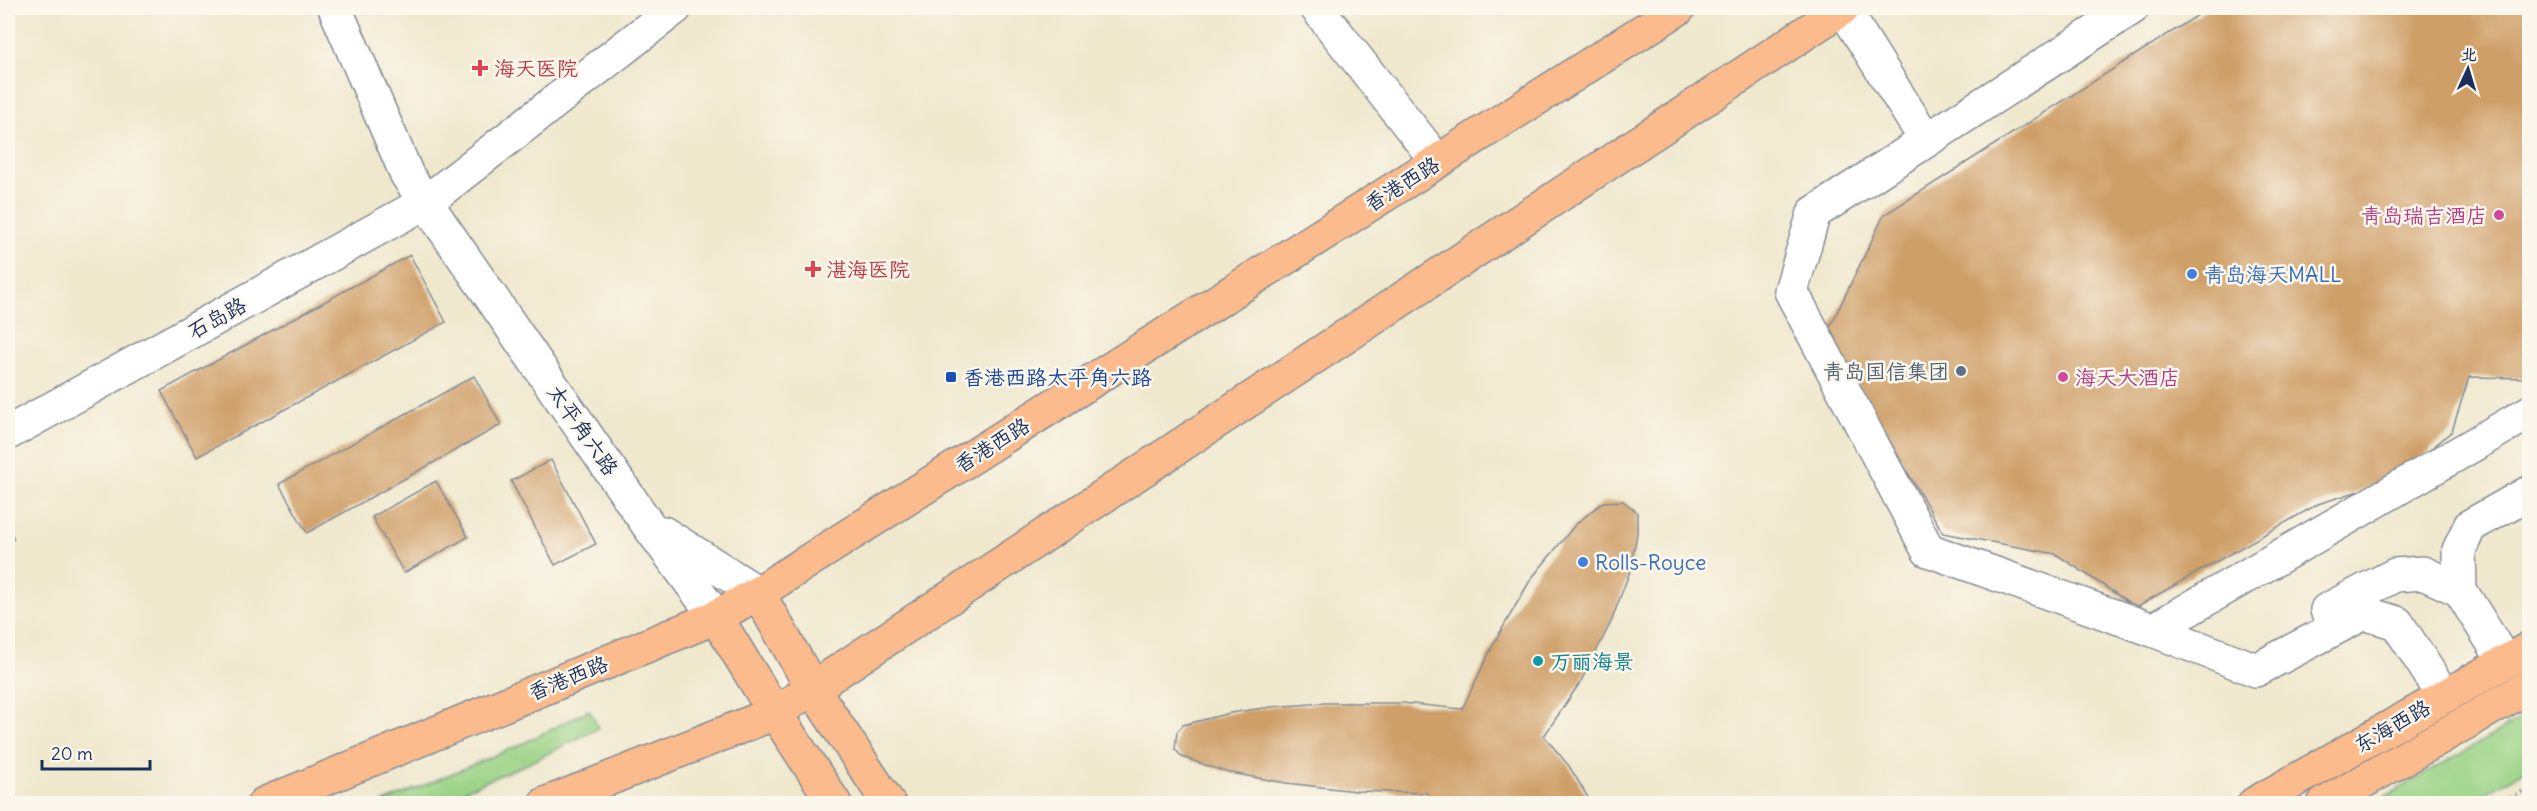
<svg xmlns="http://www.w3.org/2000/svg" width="2537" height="811" font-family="Delius,'LXGW WenKai TC',sans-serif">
	<rect width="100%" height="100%" fill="#fbf7ec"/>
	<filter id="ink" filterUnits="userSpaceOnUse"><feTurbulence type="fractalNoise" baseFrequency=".0167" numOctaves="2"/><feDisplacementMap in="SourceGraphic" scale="12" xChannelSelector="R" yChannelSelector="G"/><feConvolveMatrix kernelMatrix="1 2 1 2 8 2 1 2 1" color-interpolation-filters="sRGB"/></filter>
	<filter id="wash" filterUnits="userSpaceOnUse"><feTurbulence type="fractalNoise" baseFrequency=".008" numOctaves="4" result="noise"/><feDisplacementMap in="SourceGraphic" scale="24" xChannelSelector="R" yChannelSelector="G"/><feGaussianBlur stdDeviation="1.35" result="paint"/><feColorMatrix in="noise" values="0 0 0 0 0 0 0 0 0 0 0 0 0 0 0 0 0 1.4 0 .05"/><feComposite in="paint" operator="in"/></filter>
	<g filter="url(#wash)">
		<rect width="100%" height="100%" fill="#efe8cd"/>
		<!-- green -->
		<path fill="#9bd386" stroke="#5b8172" stroke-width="1.5" d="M589 710 599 728 529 763 435 803H382L522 744Z
			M2529 714V768L2468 803H2374Z"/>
		<g id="blocks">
			<!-- building -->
			<path fill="#cf9f67" d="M2209 8H2530V378L2469 377 2452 431 2396 479 2318 504 2136 607 2056 554 1943 533 1827 333 1884 215Z
				M410 255 446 322 197 457 161 391Z
				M474 376 501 425 307 533 279 484Z
				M551 460 596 544 555 565 511 481Z
				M436 481 468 537 404 573 372 517Z
				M1623 501 1637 512V533L1630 571 1611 622 1581 681 1544 736 1569 766 1592 804H1430L1427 793 1356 791 1286 783 1226 772 1182 757 1175 749 1177 732 1183 725 1230 713 1271 707 1325 703H1402L1462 709 1495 641 1531 579 1575 525 1603 502Z
				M8 527 14 539 8 542Z"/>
		</g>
	</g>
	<g filter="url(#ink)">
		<use href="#blocks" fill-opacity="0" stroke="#858c96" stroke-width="1.5"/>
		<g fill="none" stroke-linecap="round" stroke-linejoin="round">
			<defs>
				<path id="minor" d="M335 8 407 175 646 522 716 617
					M1317 8 1437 161
					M1843 8 1926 140
					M2132 8 1814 213 1791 291 1928 550 2153 630 2530 412
					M8 433 426 202 675 8
					M663 533 758 593
					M2327 610 2395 575 2423 573 2460 590
					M2153 630 2256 670 2364 613 2397 623 2444 696
					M2505 662 2460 590 2459 550 2470 526 2530 492"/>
				<path id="major" d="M758 593 813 689 889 804
					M716 617 775 713 835 804
					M264 804 716 617 758 593 1679 8
					M545 804 775 713 1843 8
					M2254 804 2530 648
					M2324 804 2530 686"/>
			</defs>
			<!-- minor casing -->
			<use href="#minor" stroke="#858c96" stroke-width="36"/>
			<!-- major casing -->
			<use href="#major" stroke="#858c96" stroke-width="36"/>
			<!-- path -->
			<path stroke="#858c96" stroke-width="4" stroke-dasharray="1.5 4.5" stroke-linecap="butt" d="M2500 804 2530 787"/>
			<!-- minor -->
			<use href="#minor" stroke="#fff" stroke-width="33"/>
			<!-- major -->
			<use href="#major" stroke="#fbbb8c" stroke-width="33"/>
		</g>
	</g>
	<!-- markers -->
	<g fill="#e0444e" stroke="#fbf7ec" stroke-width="2">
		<path d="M477 59h6v6h6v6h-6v6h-6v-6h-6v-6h6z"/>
		<path d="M810 260h6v6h6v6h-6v6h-6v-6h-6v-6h6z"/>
	</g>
	<g fill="#d1479c" stroke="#fbf7ec" stroke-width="2">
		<circle cx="2499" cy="215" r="6"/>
		<circle cx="2063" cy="377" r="6"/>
	</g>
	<g fill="#3f7fe0" stroke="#fbf7ec" stroke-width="2">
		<circle cx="2192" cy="274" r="6"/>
		<circle cx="1583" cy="562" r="6"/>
	</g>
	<circle fill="#5c6f8a" stroke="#fbf7ec" stroke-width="2" cx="1961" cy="371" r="6"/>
	<rect fill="#1a4fb4" stroke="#fbf7ec" stroke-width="2" x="945" y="371" width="12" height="12" rx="3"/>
	<circle fill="#0f9aa8" stroke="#fbf7ec" stroke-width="2" cx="1538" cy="661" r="6"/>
	<g text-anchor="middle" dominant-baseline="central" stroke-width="5" stroke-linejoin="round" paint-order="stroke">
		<!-- health labels -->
		<g font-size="21" fill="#be3a42" stroke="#fbf7ec" text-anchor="start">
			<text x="494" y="68">海天医院</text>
			<text x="826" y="269">湛海医院</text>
		</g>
		<!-- street labels -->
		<g font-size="21" fill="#1b2f5e" stroke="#fbf7ec">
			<text transform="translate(1402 184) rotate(-32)">香港西路</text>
			<text transform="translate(217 318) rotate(-29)">石岛路</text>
			<text transform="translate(583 430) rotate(55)">太平角六路</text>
			<text transform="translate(992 445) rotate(-32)">香港西路</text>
			<text transform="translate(568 678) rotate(-22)">香港西路</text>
			<text transform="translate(2392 726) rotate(-30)">东海西路</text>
		</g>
		<!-- hotel labels -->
		<g font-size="21" fill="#b23c85" stroke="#fbf7ec" text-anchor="end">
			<text x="2487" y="215">青岛瑞吉酒店</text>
			<text x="2075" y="377" text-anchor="start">海天大酒店</text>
		</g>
		<!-- shop labels -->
		<g font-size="21" fill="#366cbe" stroke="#fbf7ec" text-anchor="start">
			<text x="2204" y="274">青岛海天MALL</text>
			<text x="1595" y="562">Rolls-Royce</text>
		</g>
		<!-- service labels -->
		<g font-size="21" fill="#4e5e75" stroke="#fbf7ec" text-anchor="end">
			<text x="1949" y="371">青岛国信集团</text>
		</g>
		<!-- transit labels -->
		<g font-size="21" fill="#164399" stroke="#fbf7ec" text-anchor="start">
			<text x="963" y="377">香港西路太平角六路</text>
		</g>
		<!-- culture labels -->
		<g font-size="21" fill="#0d838f" stroke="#fbf7ec" text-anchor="start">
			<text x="1550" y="661">万丽海景</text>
		</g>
	</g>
	<!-- margin -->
	<rect width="2537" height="811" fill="none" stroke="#fbf7ec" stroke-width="30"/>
	<!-- north arrow -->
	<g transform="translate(2468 69) rotate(4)" stroke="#fbf7ec" stroke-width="4.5" paint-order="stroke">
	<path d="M0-4.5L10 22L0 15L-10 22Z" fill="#1b2f5e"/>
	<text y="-9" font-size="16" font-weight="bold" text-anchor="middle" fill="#1b2f5e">北</text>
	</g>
	<!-- scale -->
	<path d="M42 760v9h108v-9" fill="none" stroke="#1b2f5e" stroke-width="3"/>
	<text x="51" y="760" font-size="18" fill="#1b2f5e" stroke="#fbf7ec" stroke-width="4.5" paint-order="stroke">20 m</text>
</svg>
